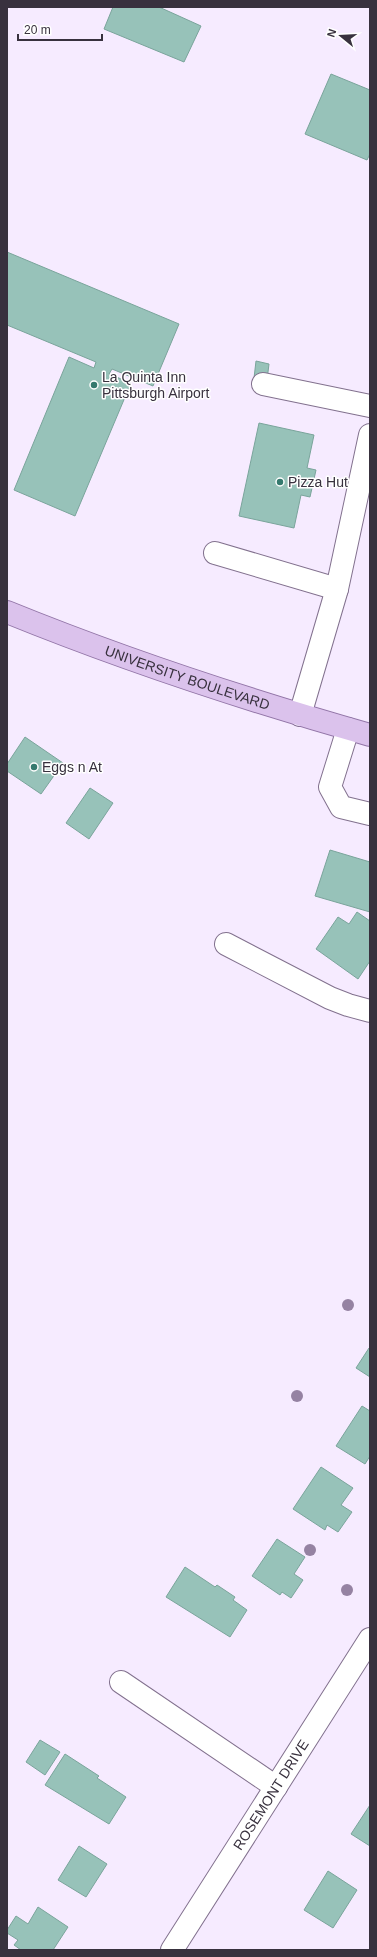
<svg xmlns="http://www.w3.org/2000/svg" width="377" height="1957" font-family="Arial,sans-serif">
	<rect width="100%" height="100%" fill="#f6ebff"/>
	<!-- building -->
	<path fill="#97c2b9" stroke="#7aa49b" d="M113 7H159L201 26 184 62 104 29Z
		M331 74 370 90V154L367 160 305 134Z
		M7 252 179 324 153 386 112 369 109 374 131 383 75 516 14 490 69 357 94 368 96 362 7 325Z
		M256 361 269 364 267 380 254 378Z
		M259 423 314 435 307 468 316 470 310 497 301 495 294 528 239 516Z
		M25 737 63 763 41 794 7 771V764Z
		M90 788 113 803 89 839 66 823Z
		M330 850 370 862V912L315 896Z
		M357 912 370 921V961L358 979 316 949 338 917 349 924Z
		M369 1348H370V1377L356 1368Z
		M362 1406 370 1411V1456L365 1464 336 1446Z
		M321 1467 353 1488 341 1505 352 1512 338 1532 327 1525 325 1530 293 1509Z
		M277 1539 305 1557 294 1574 303 1580 291 1598 282 1592 280 1595 252 1576Z
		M185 1567 215 1587 217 1585 235 1597 233 1600 247 1610 230 1637 166 1597Z
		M40 1740 60 1752 45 1775 26 1762Z
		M65 1754 99 1776 97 1778 126 1797 109 1824 45 1785Z
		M370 1805V1846L351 1834Z
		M79 1846 107 1864 86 1897 58 1880Z
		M328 1871 357 1890 333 1928 304 1910Z
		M38 1907 68 1927 53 1950H21L14 1945 18 1940 7 1933V1930L16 1916 28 1924Z"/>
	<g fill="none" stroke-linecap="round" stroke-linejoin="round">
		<defs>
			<g id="minor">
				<path d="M263 384 370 406"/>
				<path d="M215 553 337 589"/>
				<path d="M300 715 337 589 370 435"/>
				<path d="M348 729 330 787 341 807 370 814"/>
				<path d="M226 944 330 998 348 1005 370 1011"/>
				<path d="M121 1682 276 1787"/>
				<path id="s1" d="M172 1950 370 1639"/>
			</g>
			<g id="major">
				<path id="s2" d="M7 612C125 660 247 700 370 735"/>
			</g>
		</defs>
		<!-- minor casing -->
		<use href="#minor" stroke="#82718e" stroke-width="24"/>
		<!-- major casing -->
		<use href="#major" stroke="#9275a7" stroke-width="24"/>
		<!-- minor -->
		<use href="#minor" stroke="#fff" stroke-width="22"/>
		<!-- major -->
		<use href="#major" stroke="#dbc2ec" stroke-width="22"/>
	</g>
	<!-- trees -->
	<g fill="#9582a2">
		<circle cx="348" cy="1305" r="6"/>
		<circle cx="297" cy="1396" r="6"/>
		<circle cx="310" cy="1550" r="6"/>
		<circle cx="347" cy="1590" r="6"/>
	</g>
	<!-- markers -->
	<g fill="#35796e" stroke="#fff" stroke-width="1.5">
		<circle cx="94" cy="385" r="4"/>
		<circle cx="280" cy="482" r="4"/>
		<circle cx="34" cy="767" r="4"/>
	</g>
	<g text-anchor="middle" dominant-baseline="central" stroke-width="3" stroke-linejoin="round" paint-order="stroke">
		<!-- poi labels -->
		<g font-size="14" fill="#38313e" stroke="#fff" text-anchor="start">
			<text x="102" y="377">La Quinta Inn<tspan x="102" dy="16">Pittsburgh Airport</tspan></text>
			<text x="288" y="482">Pizza Hut</text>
			<text x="42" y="767">Eggs n At</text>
		</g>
		<!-- street labels -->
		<g font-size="14" fill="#38313e" stroke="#fff">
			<text stroke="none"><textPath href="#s2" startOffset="192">UNIVERSITY BOULEVARD</textPath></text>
			<text stroke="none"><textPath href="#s1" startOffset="184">ROSEMONT DRIVE</textPath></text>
		</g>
	</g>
	<!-- border -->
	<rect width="377" height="1957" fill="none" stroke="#38313e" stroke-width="16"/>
	<!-- north arrow -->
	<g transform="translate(341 36) rotate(288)" stroke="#ffffff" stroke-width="3" paint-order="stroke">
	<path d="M0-3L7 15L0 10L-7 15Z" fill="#38313e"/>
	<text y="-6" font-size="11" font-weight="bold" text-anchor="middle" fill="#38313e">N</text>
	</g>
	<!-- scale -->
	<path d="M18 34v6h84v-6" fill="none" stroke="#38313e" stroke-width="2"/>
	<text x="24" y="34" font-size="12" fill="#38313e" stroke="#ffffff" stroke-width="3" paint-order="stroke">20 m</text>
</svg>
